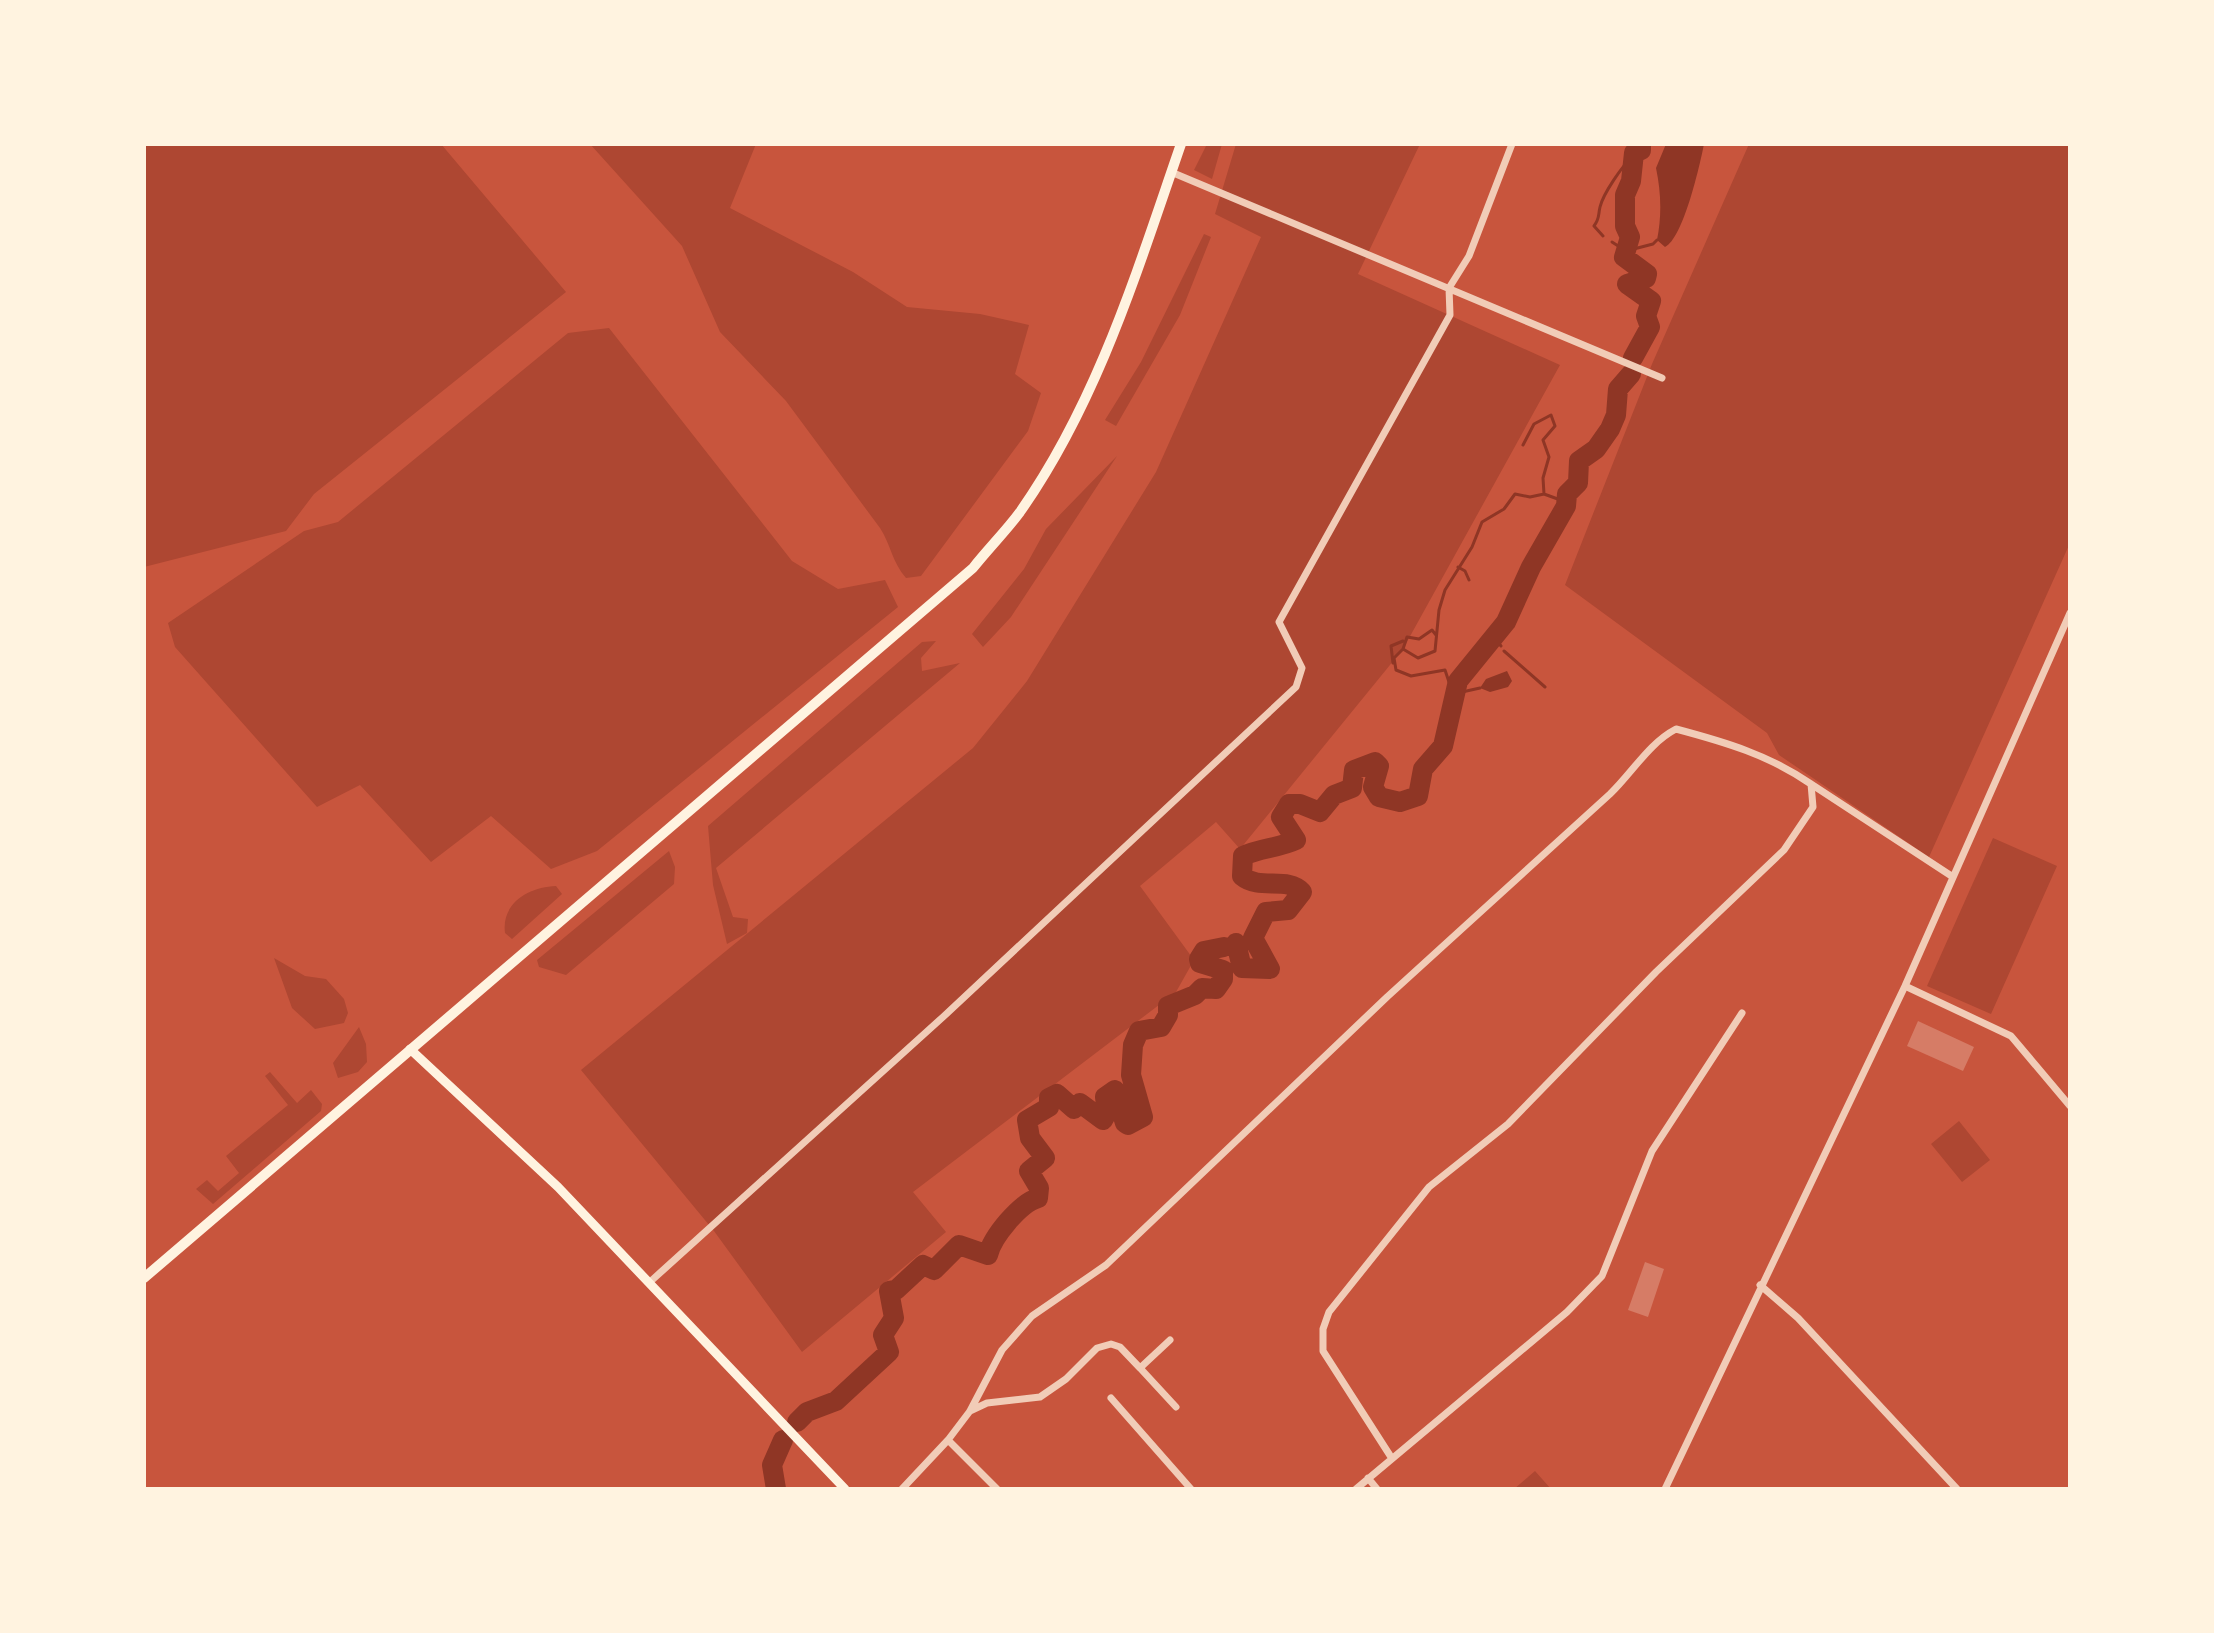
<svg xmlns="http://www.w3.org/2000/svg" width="2214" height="1633" font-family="Rubik,sans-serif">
	<rect width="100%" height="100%" fill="#c8553d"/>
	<!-- green -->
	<path fill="#ae4732" d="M144 144H441L566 292 314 494 286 531 144 567Z
		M590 144H756L730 208 853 272 907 307 980 314 1029 325 1015 374 1041 393 1028 431 921 576 906 578C892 562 891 545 880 528L786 401 720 332 682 246Z
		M1207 144H1222L1212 179 1194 170Z
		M1236 144H1420L1358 274 1560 365 1403 649 1240 849 1216 822 1140 886 1194 960 1176 992 913 1192 946 1232 802 1352 714 1231 581 1070 973 748 1027 681 1156 472 1261 237 1215 214Z
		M1749 144H2070V543L1929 857 1779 755 1767 733 1565 585 1652 364Z
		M1204 234 1211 237 1180 315 1116 426 1105 420 1141 362Z
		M609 328 792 561 838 589 885 580 898 607 597 851 551 869 491 816 431 862 360 785 317 807 175 647 168 623 304 531 338 522 568 333Z
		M1117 456 1011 617 983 647 972 634 1024 569 1046 529Z
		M936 641 921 658 922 671 960 663 716 868 733 917 748 919 747 933 727 944 713 885 708 826 922 642Z
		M1993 838 2057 866 1991 1014 1927 986Z
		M669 851 675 867 674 884 566 975 539 967 537 960Z
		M556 886 562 894 512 939 505 933C501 903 529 887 556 886Z
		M274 958 305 976 326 979 344 999 348 1013 344 1023 315 1029 292 1008Z
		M359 1027 366 1044 367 1062 358 1072 338 1078 333 1063Z
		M270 1072 297 1103 311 1090 322 1104 321 1111 213 1204 196 1189 207 1180 218 1191 239 1173 226 1156 288 1105 265 1076Z
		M1959 1121 1990 1160 1962 1182 1931 1144Z
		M1535 1471 1551 1489H1514Z"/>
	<!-- water -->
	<path fill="#8f3625" d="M1666 144H1704C1700 165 1683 239 1665 247L1657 240C1662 215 1661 192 1656 168Z
		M1507 671 1512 681 1508 687 1490 692 1480 688 1486 679Z"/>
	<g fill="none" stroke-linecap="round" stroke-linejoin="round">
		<!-- stream -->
		<path stroke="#8f3625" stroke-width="3" d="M1603 236 1594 226C1600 218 1598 215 1600 207 1603 194 1622 166 1633 156
			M1612 242 1626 251 1653 244 1657 240
			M1523 445 1534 424 1551 415 1555 426 1543 440 1549 457 1543 478 1544 494 1566 502
			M1458 567 1465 571 1469 580
			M1495 638 1501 646
			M1403 649 1407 637 1419 639 1432 630 1436 635
			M1504 651 1545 687
			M1393 663 1391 646 1403 641
			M1480 688 1453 694 1445 670 1411 676 1396 670 1394 658 1403 649 1418 658 1435 651 1439 610 1445 590 1472 547 1482 522 1504 509 1515 494 1530 497 1544 494"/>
		<!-- river -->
		<path stroke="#8f3625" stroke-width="20" d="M1633 358 1650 327 1646 316 1651 301 1627 284 1646 278 1647 274 1624 257 1630 237 1625 226V195L1631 181 1634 153 1641 150V144
			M1236 943 1242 968 1270 969 1253 938 1266 912 1288 910 1302 892C1287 876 1260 891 1242 876L1243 856C1260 848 1279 848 1296 840L1281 817 1289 804H1300L1320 812 1334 795 1352 788 1354 770 1375 762 1379 766 1373 787 1379 797 1400 802 1418 796 1423 769 1443 746 1458 681 1506 622 1531 567 1566 506 1567 494 1578 483 1579 461 1596 449 1610 429 1616 415 1618 389 1631 374
			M797 1422 807 1412 836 1401 889 1352 883 1335 894 1318 889 1291 896 1290 923 1265 934 1270 959 1245 988 1255C992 1237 1020 1203 1038 1198L1039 1188 1029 1171 1045 1158 1030 1138 1027 1120 1049 1107V1098L1057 1094 1074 1109 1080 1103 1103 1120 1107 1113 1105 1097 1115 1090 1125 1123 1128 1125 1143 1117 1131 1075 1133 1045 1139 1031 1161 1027 1168 1015V1006L1195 995 1202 988 1216 989 1223 979V970L1200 963 1199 959 1204 951 1224 947
			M776 1489 772 1465 783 1440"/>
	</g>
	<!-- building -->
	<path fill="#d67c66" d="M1918 1021 1974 1047 1963 1071 1907 1046Z
		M1645 1262 1664 1269 1648 1317 1628 1310Z"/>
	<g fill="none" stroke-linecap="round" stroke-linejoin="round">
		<!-- minor -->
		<path stroke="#f1ccb7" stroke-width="7" d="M1171 172 1662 378
			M1811 784 1953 877
			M1905 986 2011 1036 2070 1106
			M651 1281 943 1017 1296 687 1302 668 1279 622 1450 315 1449 288 1469 256 1512 144
			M1760 1285 1798 1318 1957 1489
			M1140 1368 1176 1407
			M1111 1398 1191 1489
			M970 1411 987 1403 1040 1397 1066 1379 1097 1348 1111 1344 1120 1347 1140 1368 1170 1340
			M948 1440 997 1489
			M1368 1478 1377 1489
			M902 1489 948 1440 970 1411 1002 1350 1032 1316 1106 1265 1387 997 1610 794C1632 773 1649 743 1676 729 1725 742 1769 755 1811 784L1813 807 1784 850 1656 972 1508 1124 1429 1187 1329 1312 1323 1329V1351L1391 1457
			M1356 1489 1567 1312 1602 1276 1652 1151 1742 1013
			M1665 1489 1905 986 2070 613"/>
		<!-- secondary -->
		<path stroke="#fff3e0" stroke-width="9" d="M410 1049 558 1187 845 1489"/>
		<!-- primary -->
		<path stroke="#fff3e0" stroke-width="10" d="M144 1278 973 568C988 549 1006 531 1020 512 1098 401 1137 271 1181 144"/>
	</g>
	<!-- border -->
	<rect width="2214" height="1633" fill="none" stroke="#fff3e0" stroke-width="292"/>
</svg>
